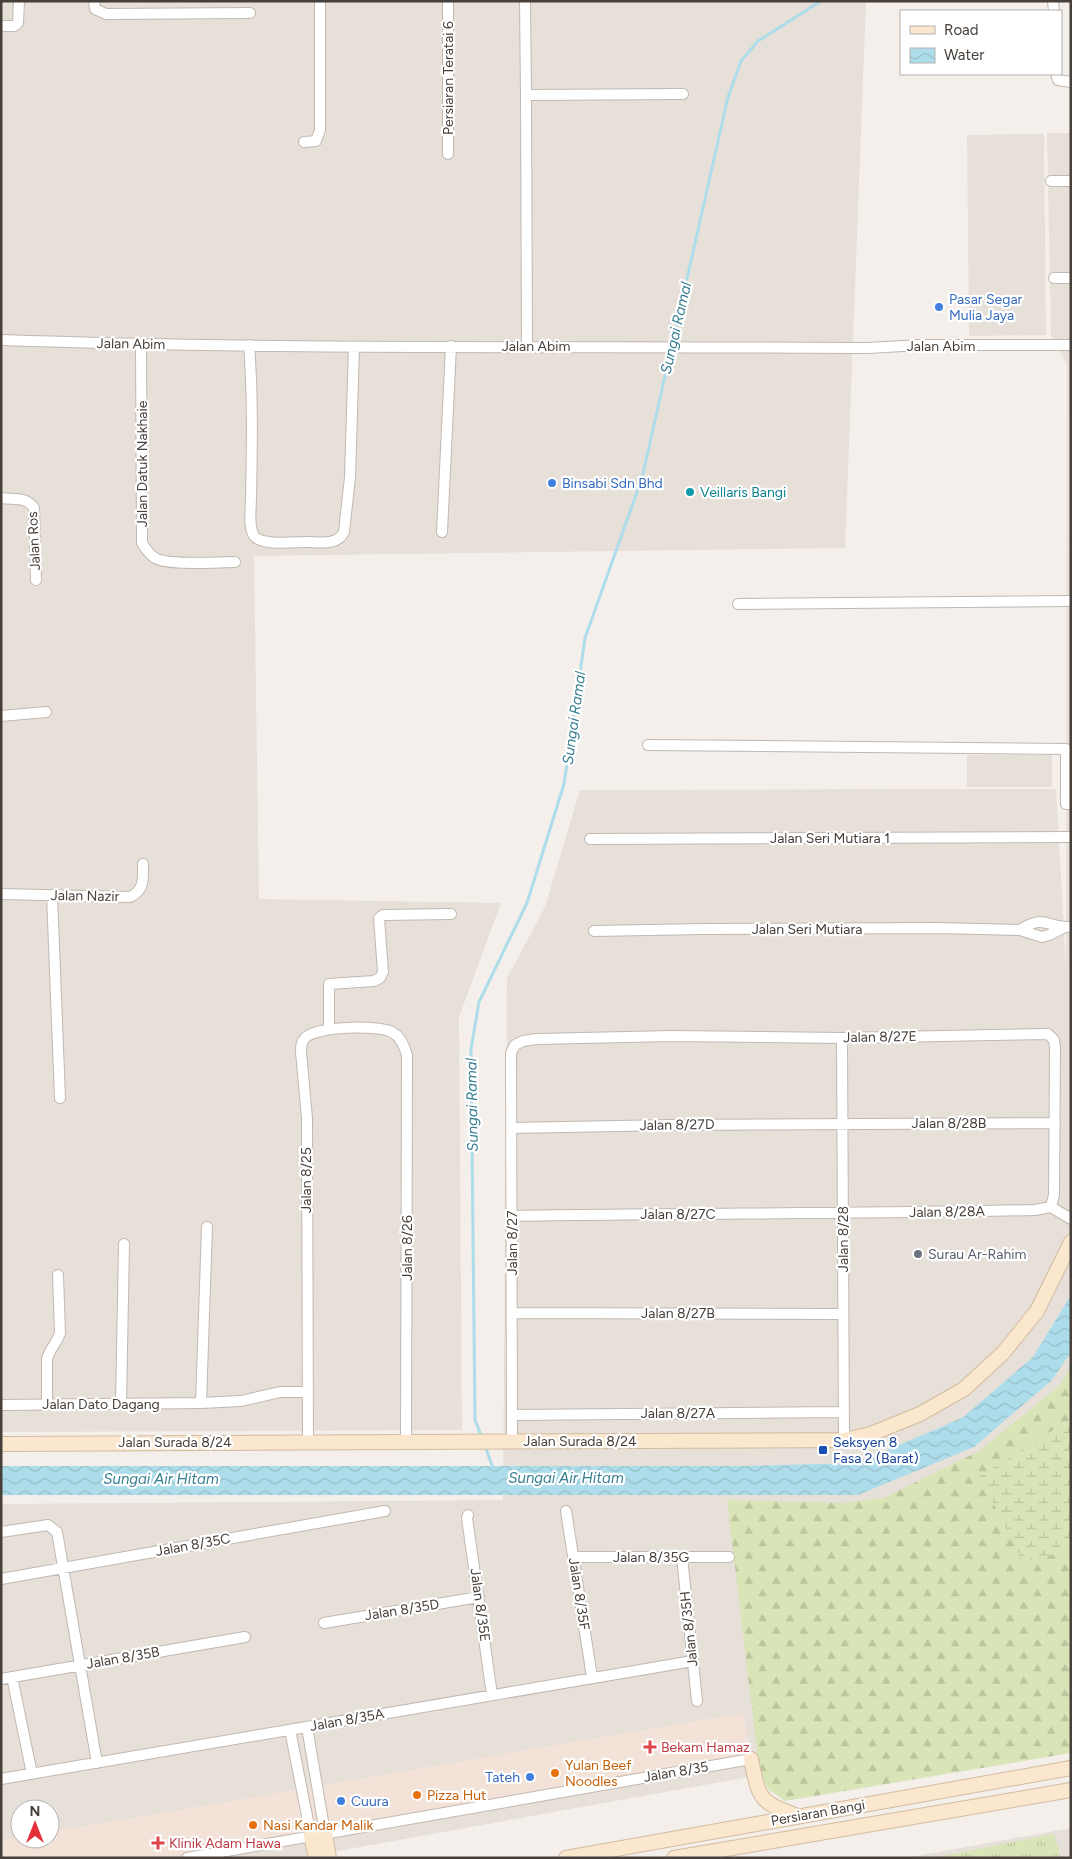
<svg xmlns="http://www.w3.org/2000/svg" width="1072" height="1859" font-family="Figtree,sans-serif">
	<defs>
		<pattern id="grass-tufts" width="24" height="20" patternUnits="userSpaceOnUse" patternTransform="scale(1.25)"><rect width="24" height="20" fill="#d9e4b7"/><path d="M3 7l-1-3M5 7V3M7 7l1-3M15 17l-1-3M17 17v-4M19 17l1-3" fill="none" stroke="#bcc59e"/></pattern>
		<pattern id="forest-firs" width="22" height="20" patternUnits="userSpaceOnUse" patternTransform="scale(1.25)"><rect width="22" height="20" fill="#d9e4b7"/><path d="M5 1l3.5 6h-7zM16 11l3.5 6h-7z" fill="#bcc59e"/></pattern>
		<pattern id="wetland-marsh" width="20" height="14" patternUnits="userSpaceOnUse" patternTransform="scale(1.25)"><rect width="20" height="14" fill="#d9e4b7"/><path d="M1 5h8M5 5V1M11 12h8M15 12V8" fill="none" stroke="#bcc59e"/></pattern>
		<pattern id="water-waves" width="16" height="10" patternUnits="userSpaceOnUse" patternTransform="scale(1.25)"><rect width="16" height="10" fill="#adddea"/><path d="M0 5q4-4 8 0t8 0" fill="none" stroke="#96bfc9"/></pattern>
	</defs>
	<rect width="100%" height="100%" fill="#f4efea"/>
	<!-- residential -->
	<path fill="#e7e0d9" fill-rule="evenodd" d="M1 1H866L845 548 254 556 259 899 501 903 459 1017 462 1430 1 1432Z
		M1047 133H1071V1726L760 1775 299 1858H1V1504L503 1500 507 978 545 907 580 790 1056 789 1066 967 1067 364 1051 335ZM20 1809H50V1839H20Z
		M1044 134 1046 335 969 336 967 135Z
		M967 755H1052V787H967Z
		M1071 1828V1858H905Z"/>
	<!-- commercial -->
	<path fill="#f3e2d8" d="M743 1713 751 1755 167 1858H1V1840L20 1837V1839H50V1832Z"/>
	<!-- grass -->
	<path fill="url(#grass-tufts)" d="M1054 1834 1061 1858H933Z"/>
	<!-- forest -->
	<path fill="url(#forest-firs)" d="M1071 1367V1419L980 1476 1023 1561 1071 1550V1753L785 1801 769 1790 760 1775 727 1500 845 1503 884 1498 979 1451 1059 1386Z"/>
	<!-- wetland -->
	<path fill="url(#wetland-marsh)" d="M1071 1419V1550L1023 1562 980 1476Z"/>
	<!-- water -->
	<path fill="url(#water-waves)" d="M1071 1295V1352L1052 1380 974 1447 858 1495H1V1466H745L857 1463 962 1418 1033 1357Z"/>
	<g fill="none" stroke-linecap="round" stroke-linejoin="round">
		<!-- stream -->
		<path stroke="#adddea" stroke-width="3" d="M482 1438 475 1420 471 1049 479 1002 527 903 564 784 585 638 642 478 728 97 741 61 758 41 821 1
			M485 1446 493 1468"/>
		<defs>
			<path id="street" d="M94 1 95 9 106 14 250 13
				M448 1V154
				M525 1 526 95 683 94
				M1053 1 1054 11
				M1 26H14L18 23 19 1
				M1056 74 1058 80 1071 82
				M526 95 527 346
				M304 142 316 141 320 130V1
				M1051 181H1071
				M1054 278H1071
				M1 340C290 350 579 346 868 348L920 345H1071
				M141 345 142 543C145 548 149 554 155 558 169 566 217 562 235 562
				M249 345C253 395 252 447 251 498 251 508 248 527 254 536 262 546 294 542 306 542 320 542 337 546 344 532L350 477 354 347
				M1 498C14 500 26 496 34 508L36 580
				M442 532 451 346
				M738 604 1071 601
				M1 716 46 712
				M648 745 1066 749V804H1071
				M590 839 1071 837
				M1 894 130 897C145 890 143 878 143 864
				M52 895 60 1098
				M1020 930C1044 914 1046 927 1068 927
				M594 931 703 929 939 928 1020 930 1042 937 1049 935 1065 927
				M329 1029V984L374 981 380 978 383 972 379 918 383 915 451 914
				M842 1038 844 1440
				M511 1128 671 1125 1055 1123
				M512 1216C687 1213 861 1214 1035 1210L1051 1207
				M512 1313 843 1314
				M201 1403 207 1227
				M121 1404 124 1244
				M1 1405 201 1403 241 1401 280 1392H307
				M47 1405V1359C50 1348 57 1343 60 1333L58 1275
				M512 1415 843 1412
				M512 1441 511 1053 515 1045 523 1041 537 1039 671 1036 842 1038 1048 1034 1054 1040 1055 1048 1054 1195 1051 1207 1071 1219
				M308 1442 307 1118 301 1052C301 1047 301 1042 305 1038 315 1026 379 1025 392 1032 401 1037 404 1046 407 1055L406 1442
				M566 1511 592 1677
				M468 1515 467 1518 492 1695
				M1 1532 48 1525 57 1532 97 1763
				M573 1557H729
				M682 1557 697 1701
				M1 1579 385 1511
				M324 1623 479 1597
				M12 1677 32 1774
				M1 1679 245 1637
				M307 1727 325 1833
				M290 1730 311 1836
				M1 1779 693 1661
				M187 1858 751 1759"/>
			<path id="secondary" d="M1 1444 844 1440 871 1434 920 1414 964 1389 1003 1353 1037 1311 1071 1242
				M751 1759C759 1799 759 1802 798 1816
				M325 1833 329 1858
				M311 1836 316 1858
				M566 1858 1071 1768
				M674 1858 1071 1790"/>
		</defs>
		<!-- street casing -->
		<use href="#street" stroke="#c1b8b1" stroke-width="12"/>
		<!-- secondary casing -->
		<use href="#secondary" stroke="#d2bba0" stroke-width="16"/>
		<!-- street -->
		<use href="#street" stroke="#fff" stroke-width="10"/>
		<!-- secondary -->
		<use href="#secondary" stroke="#fae7ce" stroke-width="14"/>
	</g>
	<!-- markers -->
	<g fill="#3f7fe0" stroke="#fff" stroke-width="2">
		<circle cx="939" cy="307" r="5"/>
		<circle cx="552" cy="483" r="5"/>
		<circle cx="530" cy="1777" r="5"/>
		<circle cx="341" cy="1801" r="5"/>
	</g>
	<circle fill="#0f9aa8" stroke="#fff" stroke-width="2" cx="690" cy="492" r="5"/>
	<circle fill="#6b7280" stroke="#fff" stroke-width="2" cx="918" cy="1254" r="5"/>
	<rect fill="#1a4fb4" stroke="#fff" stroke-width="2" x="818" y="1445" width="10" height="10" rx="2.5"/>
	<g fill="#e0444e" stroke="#fff" stroke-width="2">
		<path d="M647.5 1739.5h5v5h5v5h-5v5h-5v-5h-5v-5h5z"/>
		<path d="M155.5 1835.5h5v5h5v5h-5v5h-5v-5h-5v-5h5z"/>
	</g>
	<g fill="#e8710a" stroke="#fff" stroke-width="2">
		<circle cx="555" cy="1773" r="5"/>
		<circle cx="417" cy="1795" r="5"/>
		<circle cx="253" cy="1825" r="5"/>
	</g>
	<g text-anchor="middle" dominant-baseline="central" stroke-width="4.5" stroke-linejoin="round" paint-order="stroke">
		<!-- street labels -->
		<g font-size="14" fill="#473f39" stroke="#fff">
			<text transform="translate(448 78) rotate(-90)">Persiaran Teratai 6</text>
			<text transform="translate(131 344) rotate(1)">Jalan Abim</text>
			<text x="536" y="346">Jalan Abim</text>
			<text x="941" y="346">Jalan Abim</text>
			<text transform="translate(142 464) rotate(-90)">Jalan Datuk Nakhaie</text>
			<text transform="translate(34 541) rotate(-93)">Jalan Ros</text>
			<text x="830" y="838">Jalan Seri Mutiara 1</text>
			<text transform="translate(85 896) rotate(1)">Jalan Nazir</text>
			<text x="807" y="929">Jalan Seri Mutiara</text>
			<text transform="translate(880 1037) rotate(-1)">Jalan 8/27E</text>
			<text x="949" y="1123">Jalan 8/28B</text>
			<text transform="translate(677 1125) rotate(-1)">Jalan 8/27D</text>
			<text transform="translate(306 1180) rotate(-90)">Jalan 8/25</text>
			<text transform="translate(947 1212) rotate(-1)">Jalan 8/28A</text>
			<text x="678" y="1214">Jalan 8/27C</text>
			<text transform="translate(843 1239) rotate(-90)">Jalan 8/28</text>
			<text transform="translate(512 1243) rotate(-90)">Jalan 8/27</text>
			<text transform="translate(407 1248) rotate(-90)">Jalan 8/26</text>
			<text x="678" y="1313">Jalan 8/27B</text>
			<text x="101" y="1404">Jalan Dato Dagang</text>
			<text x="678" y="1413">Jalan 8/27A</text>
			<text x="580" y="1441">Jalan Surada 8/24</text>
			<text x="175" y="1442">Jalan Surada 8/24</text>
			<text transform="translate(193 1545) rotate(-10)">Jalan 8/35C</text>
			<text x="651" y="1557">Jalan 8/35G</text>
			<text transform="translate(579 1594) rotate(81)">Jalan 8/35F</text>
			<text transform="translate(480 1605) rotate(82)">Jalan 8/35E</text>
			<text transform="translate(402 1610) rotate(-9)">Jalan 8/35D</text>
			<text transform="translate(689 1629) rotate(-96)">Jalan 8/35H</text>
			<text transform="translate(123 1658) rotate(-10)">Jalan 8/35B</text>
			<text transform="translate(347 1720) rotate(-10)">Jalan 8/35A</text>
			<text transform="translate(676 1772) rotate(-10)">Jalan 8/35</text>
			<text transform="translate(818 1813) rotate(-10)">Persiaran Bangi</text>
		</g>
		<!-- shop labels -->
		<g font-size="14" fill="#366cbe" stroke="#fff" text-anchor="start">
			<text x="949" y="299">Pasar Segar<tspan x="949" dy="16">Mulia Jaya</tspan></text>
			<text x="562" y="483">Binsabi Sdn Bhd</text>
			<text x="520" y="1777" text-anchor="end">Tateh</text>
			<text x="351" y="1801">Cuura</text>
		</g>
		<!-- culture labels -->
		<g font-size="14" fill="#0d838f" stroke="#fff" text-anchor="start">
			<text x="700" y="492">Veillaris Bangi</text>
		</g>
		<!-- worship labels -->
		<g font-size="14" fill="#5b616d" stroke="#fff" text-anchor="start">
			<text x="928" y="1254">Surau Ar-Rahim</text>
		</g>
		<!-- transit labels -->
		<g font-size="14" fill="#164399" stroke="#fff" text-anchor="start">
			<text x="833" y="1442">Seksyen 8<tspan x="833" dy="16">Fasa 2 (Barat)</tspan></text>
		</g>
		<!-- health labels -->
		<g font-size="14" fill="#be3a42" stroke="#fff" text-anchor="start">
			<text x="661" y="1747">Bekam Hamaz</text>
			<text x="169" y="1843">Klinik Adam Hawa</text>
		</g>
		<!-- food labels -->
		<g font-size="14" fill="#c56008" stroke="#fff" text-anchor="start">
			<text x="565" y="1765">Yulan Beef<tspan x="565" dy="16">Noodles</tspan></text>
			<text x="427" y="1795">Pizza Hut</text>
			<text x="263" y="1825">Nasi Kandar Malik</text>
		</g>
		<!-- water labels -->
		<g font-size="15" font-style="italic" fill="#367e92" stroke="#fff">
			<text transform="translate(676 328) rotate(-77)">Sungai Ramal</text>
			<text transform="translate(574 718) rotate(-82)">Sungai Ramal</text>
			<text transform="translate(472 1105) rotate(-91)">Sungai Ramal</text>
			<text x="566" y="1478">Sungai Air Hitam</text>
			<text x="161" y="1479">Sungai Air Hitam</text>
		</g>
	</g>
	<!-- border -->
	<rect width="1072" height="1859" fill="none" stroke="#473f39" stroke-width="5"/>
	<!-- legend -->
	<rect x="900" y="10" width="162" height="65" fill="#ffffff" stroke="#b5b2b0"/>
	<rect x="910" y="26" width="25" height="8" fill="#fae7ce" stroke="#b5b2b0"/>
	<text x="944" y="35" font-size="15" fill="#473f39">Road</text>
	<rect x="910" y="48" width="25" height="15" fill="url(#water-waves)" stroke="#b5b2b0"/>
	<text x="944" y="60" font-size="15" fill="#473f39">Water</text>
	<!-- north arrow -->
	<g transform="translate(35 1824)"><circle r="24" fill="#ffffff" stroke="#b5b2b0"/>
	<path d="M0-4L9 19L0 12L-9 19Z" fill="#e53039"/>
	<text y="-8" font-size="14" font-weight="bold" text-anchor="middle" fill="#473f39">N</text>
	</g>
</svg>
